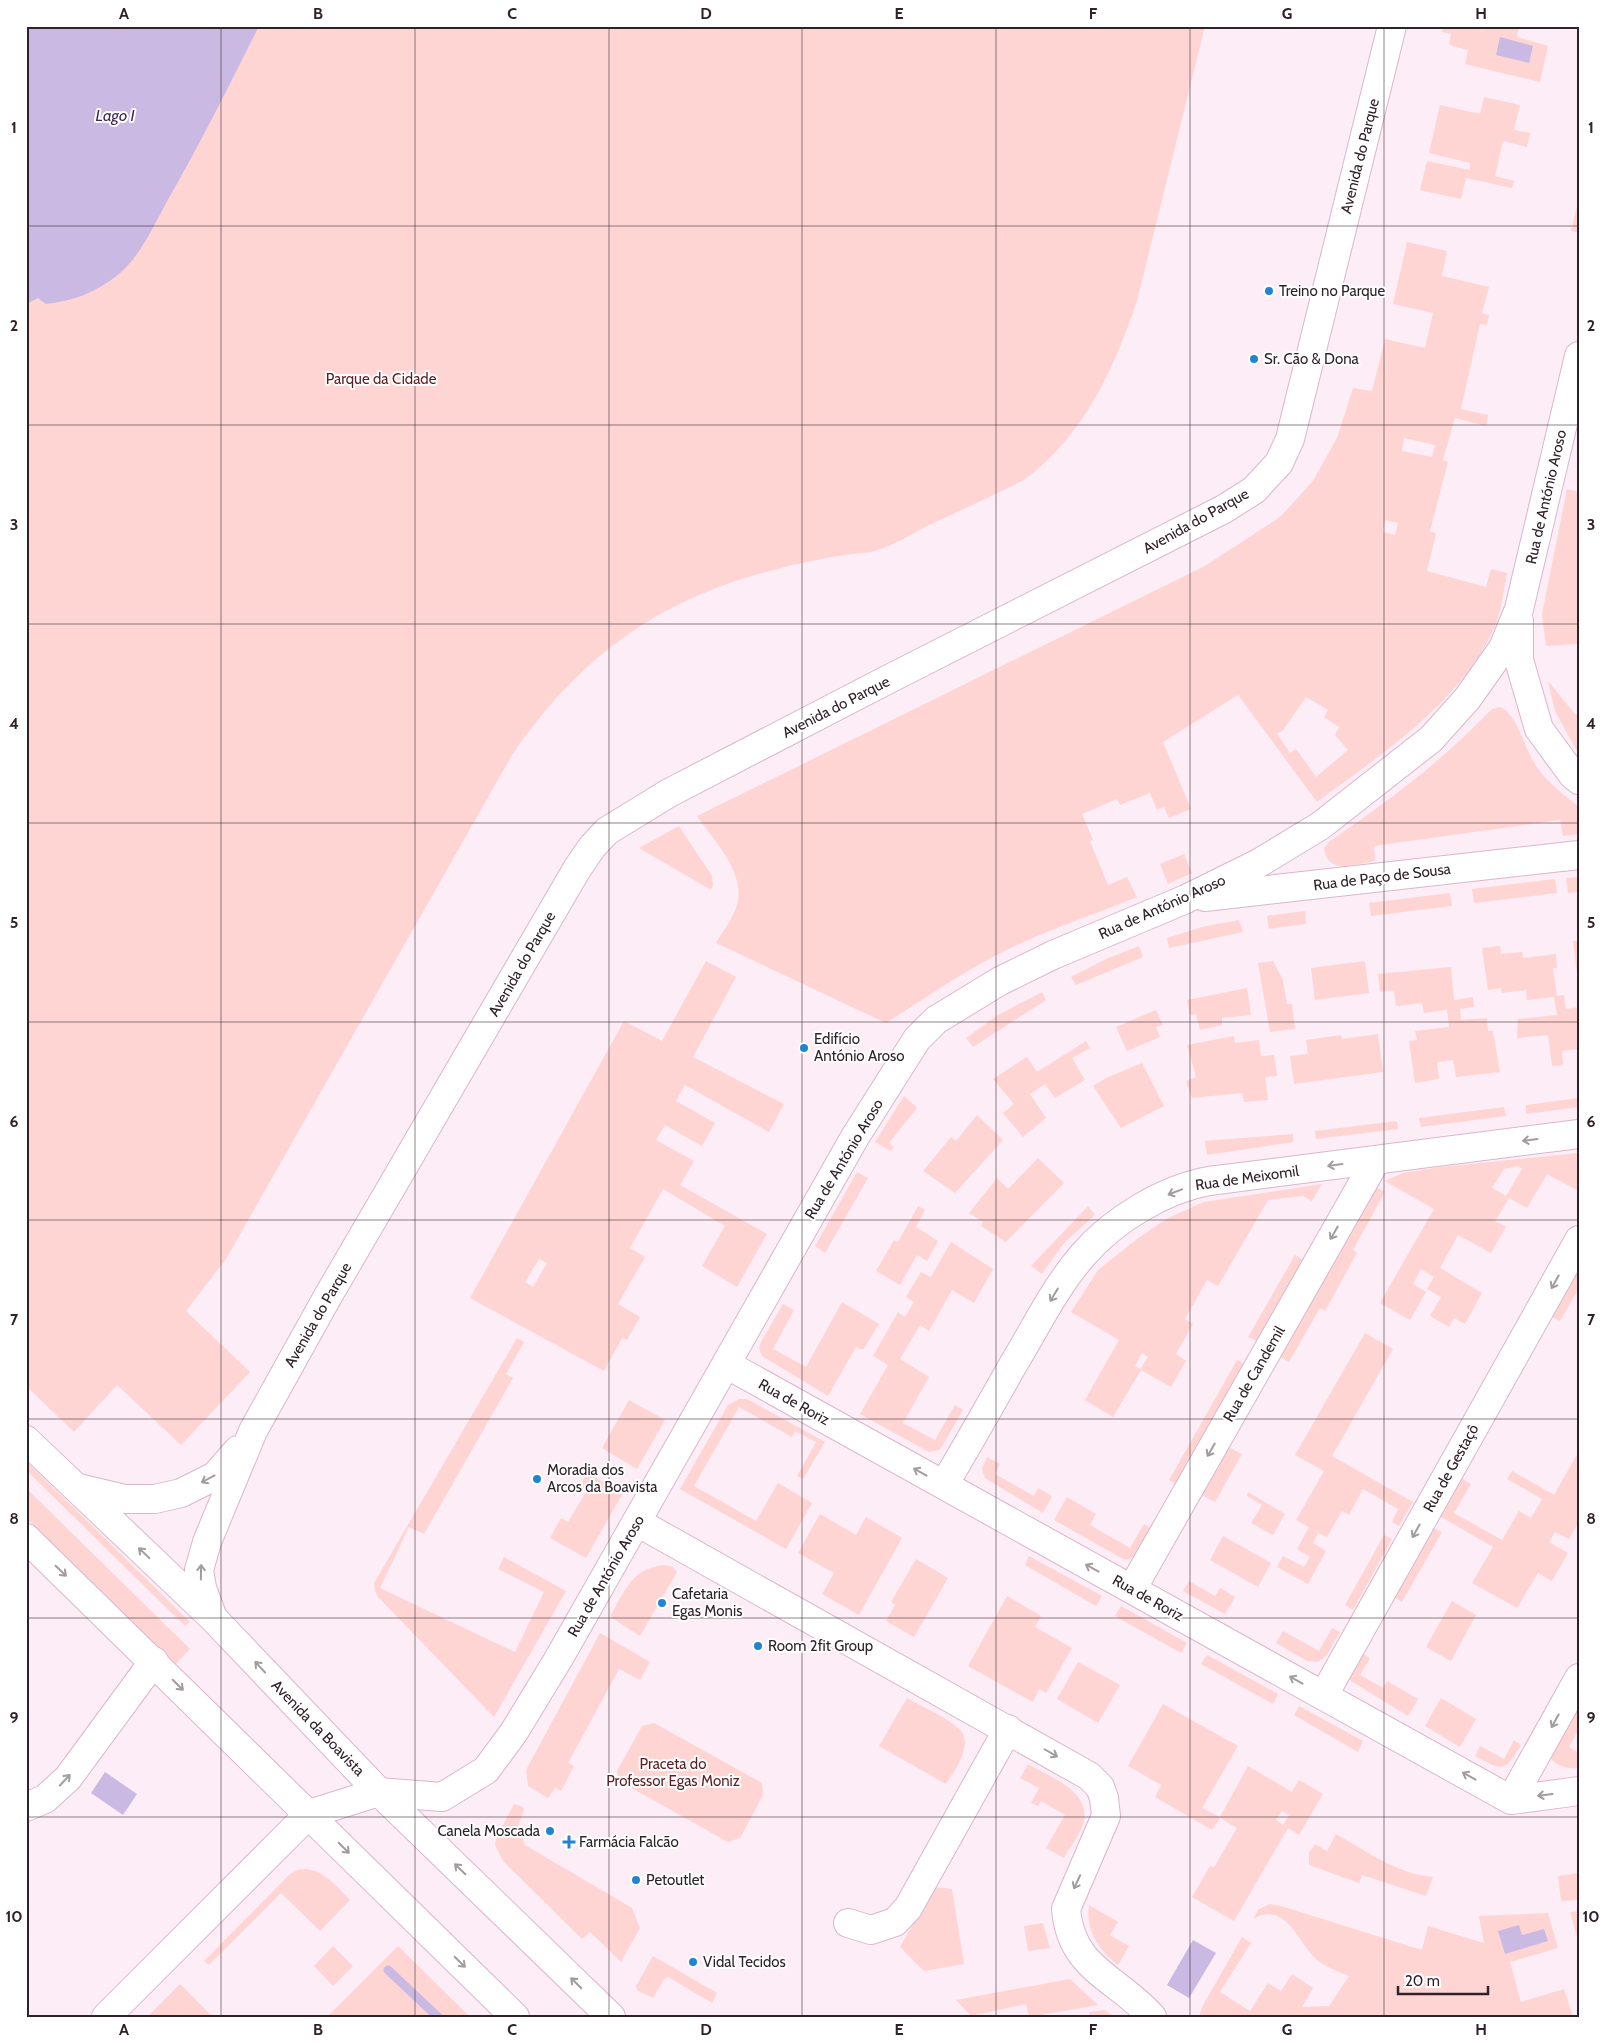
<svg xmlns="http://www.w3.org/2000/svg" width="1605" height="2043" font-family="Cabin,sans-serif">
	<rect width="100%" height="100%" fill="#fcedf6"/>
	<!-- green -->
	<path fill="#ffd5d4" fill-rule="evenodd" d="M26 26H1205L1137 301C1113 371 1085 434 1024 480 991 496 958 512 925 527 910 535 894 545 877 550 867 554 854 553 844 555 819 559 794 564 770 571 657 600 578 659 512 755L226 1259 186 1311 250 1372 181 1445 117 1385 74 1432 26 1386Z
		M1444 26H1468L1484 30 1485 26H1519L1517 37 1548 46 1540 82 1465 64 1468 50 1449 45 1451 34 1442 32Z
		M1484 97 1520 105 1514 130 1530 133 1527 147 1503 141 1495 176 1514 181 1512 188 1466 178 1461 199 1420 190 1427 161 1470 170V163L1429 153 1440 105 1480 114Z
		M1579 198V233L1571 231Z
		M1407 242 1447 251 1442 276 1489 287 1482 313 1489 315 1487 325 1480 324 1461 409 1488 415 1486 426 1455 418 1443 460 1448 462 1430 531 1436 534 1427 571 1486 587 1491 569 1507 573C1504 588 1502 606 1497 621 1467 698 1382 754 1317 802L1238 695 1163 742 1191 809 1169 818 1164 807 1157 810 1150 793 1120 805 1117 799 1082 814 1093 840 1090 841 1108 885 1127 877 1137 897C1088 917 1037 933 991 958 955 977 921 1001 886 1023L716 943C723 931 733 918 737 905 746 872 714 841 697 816L1205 566 1280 517 1313 481 1337 438 1353 388 1372 391 1385 339 1425 348 1433 313 1393 304ZM1404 438 1435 445 1432 457 1402 451ZM1385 520 1398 523 1395 535 1383 532ZM1306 697 1328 710 1324 717 1339 727 1335 735 1348 750 1316 777 1296 749 1290 753 1277 734 1283 730Z
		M1567 489 1579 492V644L1546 646 1542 614Z
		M1548 681 1575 714H1579V755L1555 711Z
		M1501 707C1520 718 1524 751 1539 770 1550 784 1565 796 1579 807V834L1563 836 1560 820 1374 846 1375 861C1355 864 1328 876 1324 848L1330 841C1390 800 1441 762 1492 709Z
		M679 826 712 876 713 886 711 890 639 848Z
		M1184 854 1192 873 1168 884 1160 864Z
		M1579 877V892L1568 893 1566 878Z
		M1555 879 1557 893 1474 903 1472 889Z
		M1450 893 1452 906 1371 916 1369 903Z
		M1305 911 1306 924 1269 929 1267 916Z
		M1239 920 1243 932 1169 948 1167 938 1202 927Z
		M1573 941H1579V990Z
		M1139 946 1143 957 1076 985 1071 977 1106 959Z
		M1500 946 1501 954 1522 952 1523 958 1556 954 1557 968H1553L1557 996 1564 995 1566 1009 1579 1007V1049L1562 1051 1563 1065 1552 1066 1548 1035 1517 1038 1518 1019 1557 1015 1554 997 1527 1000 1526 990 1502 993 1501 988 1488 990 1482 948Z
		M706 961 736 977 693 1057 784 1104 769 1132 685 1085 676 1101 715 1123 702 1146 665 1125 656 1140 694 1161 680 1185 767 1234 737 1287 702 1266 725 1226 663 1189 630 1248 645 1257 618 1304 640 1317 627 1340 622 1338 604 1371 470 1298 624 1021 662 1041ZM539 1259 547 1263 533 1287 525 1282Z
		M1273 961 1283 980 1287 1004H1292L1295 1029 1270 1032 1258 963Z
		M1365 961 1369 993 1315 1000 1311 968Z
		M1451 967 1454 1000 1473 997 1474 1007 1460 1009 1461 1020 1487 1018 1488 1031H1493L1500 1072 1456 1077 1453 1060 1437 1062 1439 1079 1415 1083 1409 1041 1417 1040 1415 1031 1449 1027 1447 1010 1424 1013 1422 1003 1396 1006 1394 990 1380 992 1378 974Z
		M1247 988 1251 1015 1222 1018V1025L1200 1030 1196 1014 1190 1015 1187 1000Z
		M1042 992 1046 1000 973 1047 966 1038 998 1015Z
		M1156 1010 1163 1025 1156 1027 1160 1037 1127 1051 1116 1027Z
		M1378 1034 1383 1072 1294 1084 1290 1056 1308 1054 1306 1040 1341 1035 1342 1039Z
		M1234 1036 1235 1043 1259 1040 1261 1056 1274 1055 1277 1076 1265 1077 1268 1100 1244 1102 1242 1093 1192 1098 1186 1081 1196 1077 1187 1045Z
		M1086 1041 1090 1048 1072 1058 1085 1080 1055 1098 1045 1084 1030 1094 1046 1118 1023 1137 1003 1113 1014 1104 993 1079 1027 1057 1037 1072Z
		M1142 1063 1164 1106 1121 1128 1093 1086 1106 1078Z
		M904 1096 917 1108 889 1143 894 1147 891 1151 875 1142Z
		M1579 1098V1107L1526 1114V1105Z
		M1504 1107 1506 1116 1421 1127 1419 1118Z
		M977 1115 1003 1140 955 1193 923 1171 951 1137 956 1141Z
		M1397 1121 1398 1129 1316 1139 1315 1131Z
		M1293 1134V1142L1207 1155 1205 1141Z
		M1579 1153V1191L1547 1174 1527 1208 1509 1198 1495 1221 1506 1227 1491 1253 1458 1235 1440 1268 1482 1293 1465 1324 1454 1318 1449 1327 1430 1316 1441 1297 1427 1289 1434 1277 1421 1269 1413 1284 1426 1292 1410 1320 1380 1303 1434 1209 1385 1181 1403 1173 1440 1167ZM1518 1166 1522 1169 1506 1196 1492 1188 1504 1169Z
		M1038 1158 1064 1183 1006 1242 981 1226 983 1222 969 1213 997 1178 1008 1189Z
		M857 1172 868 1178 825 1253 815 1246Z
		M1322 1184 1312 1201 1303 1196 1268 1200 1218 1286 1207 1280 1185 1319 1193 1324 1176 1354 1186 1361 1171 1387 1141 1370 1113 1417 1085 1400 1119 1340 1071 1312 1098 1270 1137 1239 1166 1219 1204 1202ZM1142 1353 1148 1357 1140 1369 1135 1366Z
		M1377 1188 1385 1192 1353 1250 1357 1253 1325 1311 1320 1308 1289 1362 1277 1355 1367 1200Z
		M918 1206 925 1210 916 1227 938 1241 927 1261 917 1255 900 1285 876 1271 894 1240 898 1242Z
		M1088 1206 1095 1215 1064 1243 1042 1274 1031 1266Z
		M951 1242 993 1269 974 1303 952 1290 929 1331 920 1325 900 1359 929 1377 903 1423 935 1440 955 1405 963 1410 943 1445 939 1450 929 1452 860 1414 888 1365 873 1356 898 1312 905 1317 914 1302 906 1297 921 1272 931 1277Z
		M1295 1255 1303 1260 1257 1341 1248 1337Z
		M1579 1263V1288L1560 1321 1549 1315Z
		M842 1302 879 1324 863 1350 856 1347 828 1396 762 1356 759 1348 761 1342 783 1304 794 1310 773 1349 806 1367Z
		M1365 1333 1393 1349 1332 1456 1413 1502 1399 1526 1392 1522 1398 1509 1363 1489 1349 1515 1342 1511 1327 1537 1318 1533 1313 1543 1326 1551 1308 1584 1277 1567 1283 1556 1304 1567 1310 1557 1297 1549 1309 1527 1296 1520 1324 1471 1295 1455Z
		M517 1338 524 1342 506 1374 513 1378 424 1534 409 1527 380 1588 515 1652 544 1592 498 1569 504 1557 566 1591 494 1717 378 1597 375 1591 374 1583Z
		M1237 1360 1245 1364 1177 1484 1169 1480Z
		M739 1399H747L825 1442 803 1479 797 1476 816 1442 795 1431 792 1437 739 1407 694 1486 756 1521 778 1483 812 1503 786 1549 680 1489 728 1405Z
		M629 1400 665 1420 637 1469 602 1448Z
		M1226 1446 1242 1454 1215 1502 1200 1494Z
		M1579 1451V1522L1569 1539 1555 1532 1549 1542 1568 1553 1552 1581 1538 1573 1517 1608 1472 1583 1493 1547 1436 1514 1458 1476 1471 1484 1454 1513 1502 1540 1519 1511 1531 1518 1542 1499 1507 1479 1512 1471 1554 1495Z
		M987 1457 1000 1464 995 1474 1034 1496 1038 1488 1052 1496 1043 1513 985 1478 982 1469Z
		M26 1461 190 1622 185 1626 26 1470Z
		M587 1473 623 1493 586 1558 550 1538 561 1518 568 1522 587 1490 580 1486Z
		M26 1488 190 1649 175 1665 26 1518Z
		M1248 1492 1285 1514 1273 1535 1251 1523 1262 1505 1247 1496Z
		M1067 1497 1096 1514 1090 1525 1130 1548 1144 1524 1152 1529C1145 1540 1138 1562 1123 1559L1054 1520Z
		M820 1514 856 1535 866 1517 902 1538 859 1615 822 1594 834 1573 798 1553Z
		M1430 1526 1442 1532 1402 1602 1391 1595Z
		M1384 1535 1392 1539 1353 1610 1345 1605Z
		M1223 1536 1271 1563 1258 1587 1210 1560Z
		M1029 1556 1102 1596 1096 1606 1025 1565Z
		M916 1559 948 1578 914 1637 886 1621 895 1605 891 1602Z
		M665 1565 673 1567 677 1572 640 1636 612 1618 611 1615C625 1590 632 1568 665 1565Z
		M1189 1581 1215 1596 1220 1588 1235 1597 1225 1614 1183 1591Z
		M1007 1596 1041 1616 1035 1627 1072 1648 1046 1693 1039 1689 1033 1702 968 1666Z
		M1452 1601 1476 1615 1451 1661 1426 1647Z
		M1121 1606 1187 1643 1181 1653 1115 1616Z
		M1332 1628 1340 1632 1327 1655 1318 1662 1307 1661 1276 1643 1283 1631 1319 1651Z
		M600 1633 650 1662 640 1680 619 1669 568 1763 574 1766 561 1791 555 1788 548 1798 528 1786 526 1770Z
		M1358 1651 1370 1658 1360 1675 1383 1688 1387 1681 1418 1699 1408 1716 1351 1681 1348 1677Z
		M1207 1655 1278 1694 1273 1704 1201 1664Z
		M1078 1662 1120 1685 1098 1723 1057 1699Z
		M1579 1695V1729L1569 1747 1579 1753V1768C1566 1769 1554 1766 1548 1754Z
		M907 1698C920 1706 956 1721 963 1734 966 1740 965 1747 963 1753 960 1764 952 1774 946 1784L879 1746Z
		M1441 1698 1476 1719 1460 1747 1425 1726Z
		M1163 1704 1238 1746 1202 1808 1220 1817 1248 1766 1292 1792 1299 1780 1323 1794 1299 1835 1288 1828 1234 1921 1192 1897 1210 1866 1214 1867 1237 1828 1220 1818 1212 1830 1155 1797 1161 1785 1128 1766ZM1282 1811 1289 1815 1283 1825 1276 1820Z
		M1299 1706 1363 1741 1358 1752 1294 1715Z
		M654 1723 762 1783 763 1795 740 1838 728 1842 619 1781 617 1771 642 1726Z
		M1514 1740 1521 1745C1504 1773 1503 1771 1475 1756L1480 1746 1504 1759Z
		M1028 1764C1049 1777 1093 1791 1083 1824 1079 1836 1070 1847 1064 1858L1046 1848 1065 1815 1041 1801 1038 1806 1031 1803 1039 1788 1020 1778Z
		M514 1804 523 1807 524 1809 518 1826 525 1845 632 1908 640 1928 621 1962 590 1932 582 1939 503 1861 495 1845 496 1838Z
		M1336 1834C1366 1851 1399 1875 1433 1877L1426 1896 1362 1875 1359 1883 1309 1865V1853L1315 1844 1327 1851Z
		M307 1869C326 1872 337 1887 350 1900L320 1931 281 1893 209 1965 204 1961 290 1874 298 1870Z
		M1579 1873V1900L1561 1901 1558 1876Z
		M934 1887 952 1889 964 1964 924 1971 900 1947Z
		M1270 1904 1281 1906 1422 1950 1428 1926 1484 1943 1479 1916 1548 1913 1558 1948 1510 1962 1521 2002 1564 1989 1573 2017H1199L1202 2007 1242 1937 1251 1943 1220 1992 1250 2011 1268 1983 1281 1991 1292 1974 1313 1988 1302 2007 1329 2006 1349 1976C1337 1971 1325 1967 1315 1958 1297 1940 1286 1901 1253 1919L1259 1909Z
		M1089 1905 1118 1922 1110 1935 1129 1946 1118 1965C1099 1950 1085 1930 1089 1905Z
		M1579 1911V1944L1570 1912Z
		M1043 1923 1050 1948 1028 1951 1024 1926Z
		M333 1946 353 1966 333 1986 314 1966Z
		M398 1946 470 2017H327Z
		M653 1956 717 1993 712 2003 668 1977 664 1979 653 1998 637 1990 636 1986Z
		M1070 1979 1098 2005 1029 2017 1026 2004 971 2016 956 2000Z
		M180 1984 213 2017H147Z
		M1105 2010 1115 2017H1090L1089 2012Z"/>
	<!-- water -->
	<path fill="#cab9e3" d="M26 26H259C229 86 199 146 165 205 152 229 140 256 119 274 97 292 74 301 46 304L38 298 26 304Z
		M1500 37 1533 46 1529 63 1496 55Z
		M105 1772 137 1794 123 1815 91 1793Z
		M1519 1925 1522 1935 1544 1929 1548 1941 1505 1954 1498 1931Z
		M1193 1940 1216 1953 1189 1998 1167 1985Z"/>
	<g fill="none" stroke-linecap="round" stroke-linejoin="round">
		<!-- stream -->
		<path stroke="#cab9e3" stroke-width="9" d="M388 1970 438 2017"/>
		<defs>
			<path id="minor" d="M1519 621V660L1539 729 1572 774 1579 780
				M1205 897 1579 855
				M726 1364 1511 1800 1579 1791
				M944 1485C968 1444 991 1404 1014 1363 1036 1327 1055 1287 1083 1255 1113 1220 1164 1189 1209 1181L1579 1134
				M637 1522 1089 1776 1100 1787 1104 1798 1106 1816 1066 1909C1071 1970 1117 1977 1152 2017
				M1132 1589 1376 1160
				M1324 1695 1579 1240
				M1511 1800 1579 1678
				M26 1807 45 1799 68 1778 154 1661
				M848 1923 871 1930 895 1922 908 1908 1008 1729
				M106 2017 309 1814 379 1792 442 1797 486 1770 514 1732 559 1658 855 1137 917 1039 936 1020 1000 981 1053 955 1186 899 1259 863 1320 826 1431 739 1467 699 1503 648 1519 609 1579 356"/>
			<path id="major" d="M26 1440 213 1618 379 1792 611 2017
				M75 1487 125 1499H155L181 1493 215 1476 238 1450
				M26 1538 515 2017
				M213 1618 202 1588 199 1570 207 1542 253 1431 328 1296 577 869 592 847 607 831 669 793 885 681 1224 509 1254 490 1279 463 1290 439 1392 26"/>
		</defs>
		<!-- minor casing -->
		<use href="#minor" stroke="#dab6cc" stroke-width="30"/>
		<!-- major casing -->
		<use href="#major" stroke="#dab6cc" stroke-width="30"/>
		<!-- minor -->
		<use href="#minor" stroke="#fff" stroke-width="28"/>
		<!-- major -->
		<use href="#major" stroke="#fff" stroke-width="28"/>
	</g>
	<!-- one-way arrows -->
	<defs><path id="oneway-shaft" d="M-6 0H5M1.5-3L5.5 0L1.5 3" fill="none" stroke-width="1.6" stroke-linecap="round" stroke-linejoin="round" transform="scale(1.25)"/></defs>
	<g stroke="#a19c9f">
		<use href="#oneway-shaft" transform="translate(1530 1140) rotate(173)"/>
		<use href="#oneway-shaft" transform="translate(1335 1165) rotate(172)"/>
		<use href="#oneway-shaft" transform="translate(1175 1192) rotate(159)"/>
		<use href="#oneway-shaft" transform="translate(1334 1233) rotate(120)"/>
		<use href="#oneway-shaft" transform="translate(1555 1282) rotate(119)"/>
		<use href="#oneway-shaft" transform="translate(1054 1295) rotate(121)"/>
		<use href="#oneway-shaft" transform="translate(1211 1450) rotate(120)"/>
		<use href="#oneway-shaft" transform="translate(920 1472) rotate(-151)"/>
		<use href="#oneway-shaft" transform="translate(208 1479) rotate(152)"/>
		<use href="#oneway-shaft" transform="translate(1416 1531) rotate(119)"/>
		<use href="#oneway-shaft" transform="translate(144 1553) rotate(-137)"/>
		<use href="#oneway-shaft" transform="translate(1092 1568) rotate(-151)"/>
		<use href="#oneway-shaft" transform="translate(61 1571) rotate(44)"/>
		<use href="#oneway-shaft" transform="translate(201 1572) rotate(-89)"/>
		<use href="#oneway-shaft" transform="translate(260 1667) rotate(-133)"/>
		<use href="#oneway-shaft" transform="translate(1296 1680) rotate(-151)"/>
		<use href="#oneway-shaft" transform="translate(178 1685) rotate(45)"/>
		<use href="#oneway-shaft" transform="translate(1555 1721) rotate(119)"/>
		<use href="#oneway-shaft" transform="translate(1051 1753) rotate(30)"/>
		<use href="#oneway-shaft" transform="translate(1469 1776) rotate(-151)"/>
		<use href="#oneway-shaft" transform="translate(65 1780) rotate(-47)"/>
		<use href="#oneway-shaft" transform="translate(1545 1795) rotate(173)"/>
		<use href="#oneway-shaft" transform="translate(344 1848) rotate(45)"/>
		<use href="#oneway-shaft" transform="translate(460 1869) rotate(-136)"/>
		<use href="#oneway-shaft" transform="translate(1077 1882) rotate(115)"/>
		<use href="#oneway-shaft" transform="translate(460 1962) rotate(45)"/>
		<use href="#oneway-shaft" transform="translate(576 1983) rotate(-135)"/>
	</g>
	<!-- grid -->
	<path fill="none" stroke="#2f222a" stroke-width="1" stroke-opacity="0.55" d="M221 26V2017M415 26V2017M609 26V2017M802 26V2017M996 26V2017M1190 26V2017M1384 26V2017M26 226H1579M26 425H1579M26 624H1579M26 823H1579M26 1022H1579M26 1220H1579M26 1419H1579M26 1618H1579M26 1817H1579"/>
	<!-- markers -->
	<g fill="#2084d0" stroke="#fff" stroke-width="2">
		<circle cx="1269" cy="291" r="5"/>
		<circle cx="1254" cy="359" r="5"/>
		<circle cx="804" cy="1048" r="5"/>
		<circle cx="537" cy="1479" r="5"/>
		<circle cx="662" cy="1603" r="5"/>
		<circle cx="758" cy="1646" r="5"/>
		<circle cx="550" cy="1831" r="5"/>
		<path d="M566.5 1834.5h5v5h5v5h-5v5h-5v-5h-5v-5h5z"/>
		<circle cx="636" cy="1880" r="5"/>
		<circle cx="693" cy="1962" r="5"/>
	</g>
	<g text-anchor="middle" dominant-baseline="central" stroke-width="4" stroke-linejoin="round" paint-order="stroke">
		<!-- street labels -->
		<g font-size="15" fill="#2f222a" stroke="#fff">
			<text transform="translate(1360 156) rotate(-76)">Avenida do Parque</text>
			<text transform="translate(1546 497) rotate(-77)">Rua de António Aroso</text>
			<text transform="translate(1196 521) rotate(-29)">Avenida do Parque</text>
			<text transform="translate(836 707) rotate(-27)">Avenida do Parque</text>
			<text transform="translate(1382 877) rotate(-7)">Rua de Paço de Sousa</text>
			<text transform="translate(1162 907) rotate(-24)">Rua de António Aroso</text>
			<text transform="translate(522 964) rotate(-60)">Avenida do Parque</text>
			<text transform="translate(844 1159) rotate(-59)">Rua de António Aroso</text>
			<text transform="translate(1247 1178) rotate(-8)">Rua de Meixomil</text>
			<text transform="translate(318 1315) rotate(-60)">Avenida do Parque</text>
			<text transform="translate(1254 1374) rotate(-60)">Rua de Candemil</text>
			<text transform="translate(794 1402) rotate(29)">Rua de Roriz</text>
			<text transform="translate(1451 1468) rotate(-61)">Rua de Gestaçô</text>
			<text transform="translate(606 1576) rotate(-60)">Rua de António Aroso</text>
			<text transform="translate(1148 1598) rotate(29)">Rua de Roriz</text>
			<text transform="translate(318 1728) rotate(46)">Avenida da Boavista</text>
		</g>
		<!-- poi labels -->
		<g font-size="15" fill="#2f222a" stroke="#fff" text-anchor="start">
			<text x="1279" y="291">Treino no Parque</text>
			<text x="1264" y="359">Sr. Cão &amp; Dona</text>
			<text x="814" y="1039">Edifício<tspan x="814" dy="17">António Aroso</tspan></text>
			<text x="547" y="1470">Moradia dos<tspan x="547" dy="17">Arcos da Boavista</tspan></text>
			<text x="672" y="1594">Cafetaria<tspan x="672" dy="17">Egas Monis</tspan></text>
			<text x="768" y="1646">Room 2fit Group</text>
			<text x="540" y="1831" text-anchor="end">Canela Moscada</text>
			<text x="579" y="1842">Farmácia Falcão</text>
			<text x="646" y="1880">Petoutlet</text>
			<text x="703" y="1962">Vidal Tecidos</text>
		</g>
		<!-- park labels -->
		<g font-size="15" fill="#5c1e23" stroke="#fff">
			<text x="381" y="379">Parque da Cidade</text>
			<text x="673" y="1764">Praceta do<tspan x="673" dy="17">Professor Egas Moniz</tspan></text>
		</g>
		<!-- water labels -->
		<g font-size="16" font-style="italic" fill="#3b2256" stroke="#fff">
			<text x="115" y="115">Lago I</text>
		</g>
	</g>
	<!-- border -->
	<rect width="1605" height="2043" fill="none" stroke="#ffffff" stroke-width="55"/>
	<!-- scale -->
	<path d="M1398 1986v8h90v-8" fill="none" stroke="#2f222a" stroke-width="2.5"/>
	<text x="1405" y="1986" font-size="15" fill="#2f222a" stroke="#ffffff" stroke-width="4" paint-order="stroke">20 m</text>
	<rect x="28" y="28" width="1550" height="1988" fill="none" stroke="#2f222a" stroke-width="2"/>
	<g font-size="16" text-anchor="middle" font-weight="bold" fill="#2f222a">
		<text x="124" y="19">A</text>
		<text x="318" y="19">B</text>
		<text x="512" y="19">C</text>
		<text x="706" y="19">D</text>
		<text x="899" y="19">E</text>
		<text x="1093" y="19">F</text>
		<text x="1287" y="19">G</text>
		<text x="1481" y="19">H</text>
		<text x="14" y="133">1</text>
		<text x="1591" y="133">1</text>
		<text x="14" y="331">2</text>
		<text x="1591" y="331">2</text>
		<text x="14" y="530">3</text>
		<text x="1591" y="530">3</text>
		<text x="14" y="729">4</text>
		<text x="1591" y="729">4</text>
		<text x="14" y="928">5</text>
		<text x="1591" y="928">5</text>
		<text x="14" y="1127">6</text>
		<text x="1591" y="1127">6</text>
		<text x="14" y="1325">7</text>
		<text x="1591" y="1325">7</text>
		<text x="14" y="1524">8</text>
		<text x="1591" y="1524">8</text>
		<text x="14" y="1723">9</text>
		<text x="1591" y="1723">9</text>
		<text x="14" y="1922">10</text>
		<text x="1591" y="1922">10</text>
		<text x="124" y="2035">A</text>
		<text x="318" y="2035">B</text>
		<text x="512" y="2035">C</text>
		<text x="706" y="2035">D</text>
		<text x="899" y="2035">E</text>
		<text x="1093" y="2035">F</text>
		<text x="1287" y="2035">G</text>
		<text x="1481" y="2035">H</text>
	</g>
</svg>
